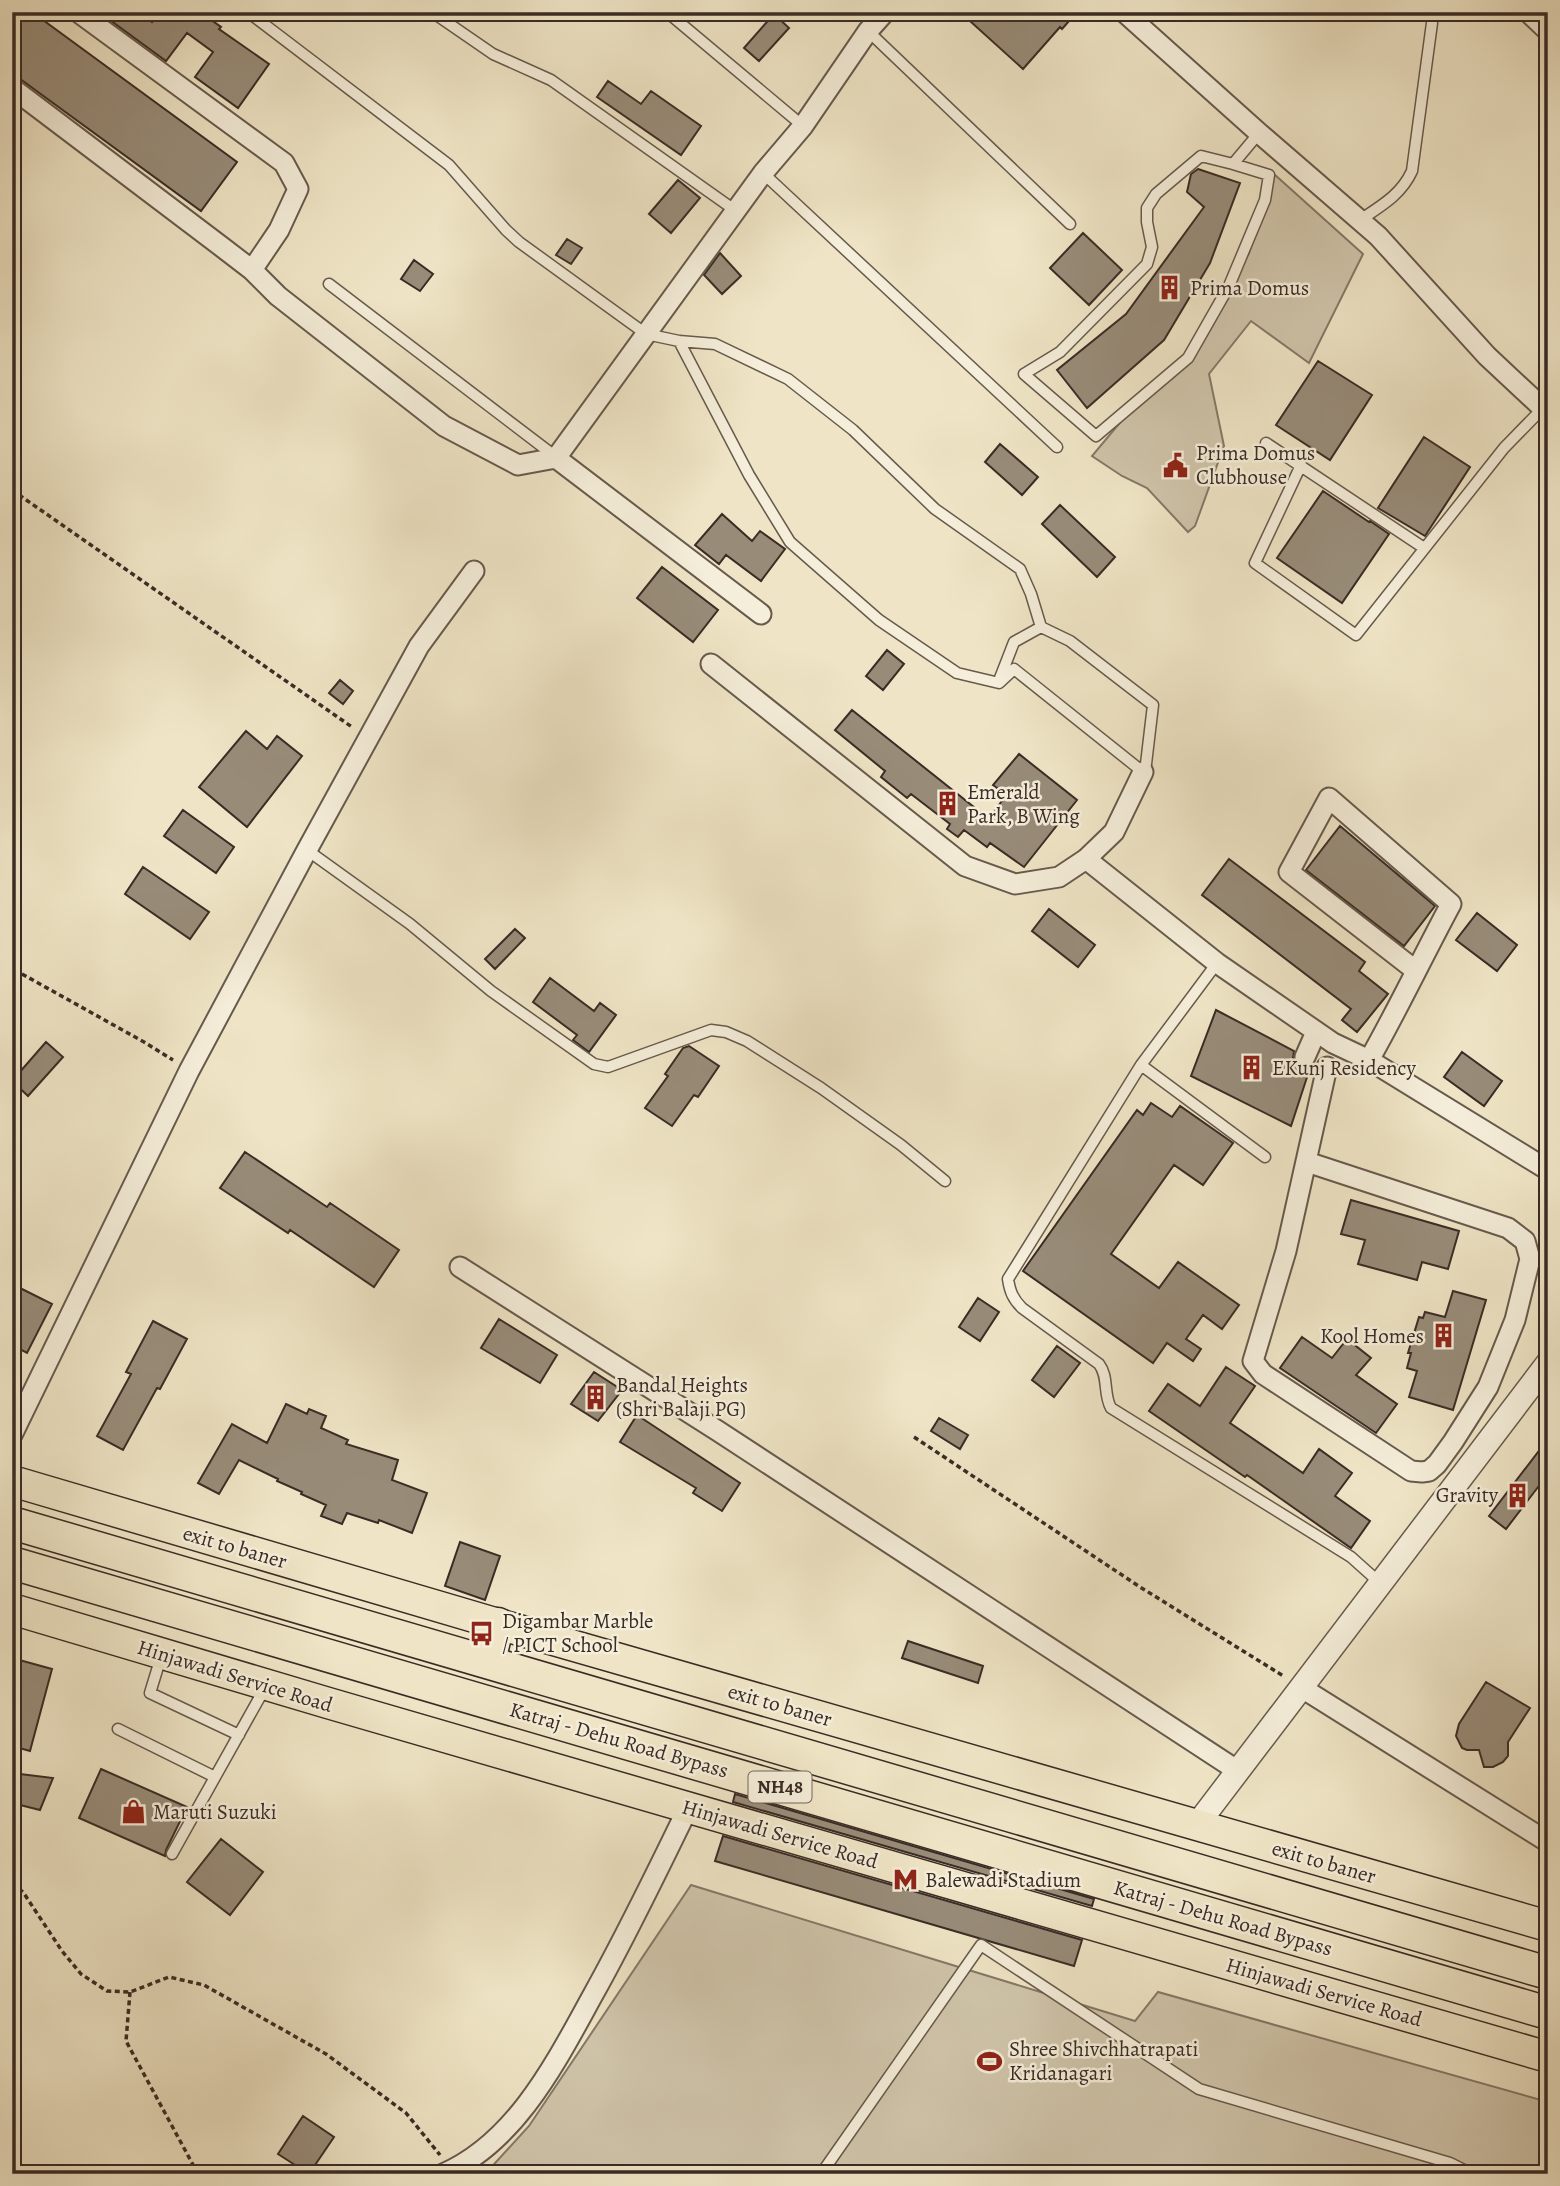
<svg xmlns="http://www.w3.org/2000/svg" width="1560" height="2186" font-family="Alegreya,serif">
	<rect width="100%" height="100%" fill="#efe5c6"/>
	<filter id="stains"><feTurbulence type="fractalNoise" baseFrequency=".00286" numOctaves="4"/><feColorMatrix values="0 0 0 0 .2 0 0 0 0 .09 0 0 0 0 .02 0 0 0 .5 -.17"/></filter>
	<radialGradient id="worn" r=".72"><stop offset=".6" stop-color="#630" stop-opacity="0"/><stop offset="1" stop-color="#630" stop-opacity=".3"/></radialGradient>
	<!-- green -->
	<path fill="#d0c5ab" stroke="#857868" stroke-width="2" d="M1274 174 1363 254 1309 363 1251 321 1209 374 1224 446 1195 526 1188 532 1147 488 1122 476 1092 456 1128 413 1188 358 1249 253Z
		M691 1885 1135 2021 1158 1992 1548 2102V2174H485L529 2126Z"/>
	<!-- building -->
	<path fill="#988c79" stroke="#3a2b25" stroke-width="2" d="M12 12H32L237 162 201 211 12 73Z
		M99 12H138L152 22 159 12H200L221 27 219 29 269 64 238 108 195 77 213 52 187 33 166 61Z
		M960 12H1077L1062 29 1060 27 1023 69Z
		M774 14 789 28 759 61 744 48Z
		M608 81 641 104 651 91 701 126 681 155 597 97Z
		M1198 169 1240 183 1210 263 1164 340 1087 408 1057 370 1126 314 1204 207 1187 192 1191 174Z
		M678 180 700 198 671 233 649 214Z
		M1083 233 1122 270 1089 305 1050 268Z
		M567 239 582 248 571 264 556 255Z
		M720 253 741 276 722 294 704 275Z
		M414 260 433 274 420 291 401 279Z
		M1318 361 1372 395 1330 460 1276 425Z
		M1424 437 1470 467 1425 536 1378 508Z
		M1000 444 1038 477 1022 495 985 462Z
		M1323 491 1369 522 1370 521 1389 534 1342 603 1277 558Z
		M1060 505 1115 557 1097 577 1042 524Z
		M722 514 752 541 760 531 785 549 761 581 726 555 719 564 695 545Z
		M662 567 718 610 693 642 637 598Z
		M887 650 904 664 883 690 866 676Z
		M340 680 353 691 343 704 329 693Z
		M852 710 989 819 1006 795 993 785 1019 754 1077 800 1024 867 990 843 987 847 964 830 958 837 947 829 950 824 911 794 907 798 881 777 885 771 835 730Z
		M246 731 267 749 277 736 302 756 247 827 199 787Z
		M183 810 234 847 216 873 164 836Z
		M1340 826 1435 906 1404 946 1306 870Z
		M1229 859 1365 962 1359 971 1388 994 1357 1032 1342 1020 1351 1009 1202 895Z
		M143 867 209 912 190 939 125 894Z
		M1049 909 1095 945 1078 967 1032 931Z
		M1477 913 1517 945 1497 971 1456 940Z
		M515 929 525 938 495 969 485 959Z
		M550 978 594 1011 600 1003 616 1015 589 1052 573 1040 577 1035 533 1002Z
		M1216 1010 1294 1051 1293 1058 1296 1065 1301 1068H1310L1291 1126 1191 1076Z
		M46 1042 63 1057 28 1096 12 1081Z
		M689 1046 719 1066 698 1097 694 1095 672 1126 645 1108 668 1076 665 1074 683 1048Z
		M1462 1052 1502 1081 1484 1106 1444 1077Z
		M1151 1103 1172 1117 1180 1106 1233 1143 1203 1185 1174 1165 1111 1254 1159 1288 1178 1262 1239 1305 1222 1329 1203 1315 1186 1339 1201 1349 1193 1361 1167 1343 1153 1363 1023 1271 1137 1110 1143 1115Z
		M245 1152 327 1207 330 1203 399 1250 374 1287 290 1230 288 1233 220 1188Z
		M1351 1200 1459 1231 1448 1269 1422 1262 1417 1280 1358 1264 1365 1240 1341 1234Z
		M12 1284 52 1304 27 1353 12 1345Z
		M1453 1291 1486 1300 1453 1410 1409 1397 1417 1371 1407 1368 1411 1353H1408L1419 1317 1423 1318 1425 1312 1445 1317Z
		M978 1298 999 1312 980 1341 959 1327Z
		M499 1319 557 1355 540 1383 481 1348Z
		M153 1321 187 1339 160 1389 157 1388 123 1450 97 1436 131 1374 126 1372Z
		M1302 1337 1332 1358 1347 1339 1371 1358 1356 1375 1397 1404 1376 1433 1280 1368Z
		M1057 1346 1080 1363 1054 1397 1032 1380Z
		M1226 1367 1255 1386 1230 1423 1303 1473 1319 1449 1352 1473 1335 1496 1370 1521 1351 1548 1247 1475 1245 1477 1149 1411 1168 1384 1200 1406Z
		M594 1372 622 1390 598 1421 571 1404Z
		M286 1404 307 1414 309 1409 326 1416 321 1428 348 1440 346 1444 398 1460 392 1480 427 1493 412 1533 379 1520 378 1523 347 1513 342 1524 321 1516 326 1505 301 1494 302 1492 277 1481 278 1479 239 1460 219 1494 198 1483 232 1424 267 1443Z
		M637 1415 740 1483 722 1511 693 1493 696 1488 620 1442Z
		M939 1418 968 1435 960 1449 931 1431Z
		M1548 1439V1474L1506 1529 1489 1516Z
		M460 1542 500 1556 485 1600 445 1586Z
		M908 1641 983 1666 978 1683 902 1658Z
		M12 1658 52 1669 30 1751 12 1746Z
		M1486 1682 1530 1708 1508 1742V1756L1503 1762 1493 1767H1484L1479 1750H1467L1462 1748 1456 1736 1459 1724Z
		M101 1769 187 1807 166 1850 165 1856 79 1818Z
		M12 1773 53 1778 40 1810 12 1803Z
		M735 1794 1094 1899 1092 1906 733 1802Z
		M723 1836 1082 1940 1074 1966 715 1861Z
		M221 1839 263 1872 230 1915 187 1882Z
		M303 2116 334 2137 309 2174 278 2154Z"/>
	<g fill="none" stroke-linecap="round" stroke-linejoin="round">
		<defs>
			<path id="service" d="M248 12 449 165 506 230 519 242 646 334 679 341 749 475 790 542 879 620 957 673 999 683 1014 669 1143 772 1146 764 1153 705 1070 641 1041 627 1031 594 1020 569 935 509 853 430 788 379 715 344 679 341
				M432 12 493 54 551 80 736 211
				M667 12 803 126
				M868 31 1070 224
				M1233 164 1269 175 1265 200 1229 286 1188 358 1096 436 1024 374 1060 352 1147 264 1152 247 1147 222V208L1156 194 1201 156 1233 164 1259 133
				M763 173 1057 447
				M1360 220C1381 206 1401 195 1412 171L1432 23
				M329 284 556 457
				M1266 443 1424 548
				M1301 465 1255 563 1356 635 1504 448 1543 408
				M1000 678 1014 642 1041 627
				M307 850 410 924 491 991 594 1064 608 1067 711 1030 726 1032 747 1041 821 1088 901 1145 945 1181
				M1217 963 1141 1065 1008 1279C1010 1292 1013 1299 1022 1308L1099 1364C1109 1377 1103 1394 1111 1408L1351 1557 1380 1583
				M1141 1065 1265 1157
				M161 1657 150 1693 239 1735
				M118 1729 215 1777
				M172 1854 266 1686
				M821 2174 981 1945 1199 2089 1450 2163 1472 2174"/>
			<path id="minor" d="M78 12 284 163 298 189 279 230 252 270
				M1124 12 1259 133 1378 236 1487 356 1548 413
				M1528 12 1548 31
				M12 88 222 247 252 270 278 296 444 426 518 465 556 458 763 173 803 126 868 31 885 12
				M556 458 761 614
				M711 664 965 866 1015 884 1059 877 1086 859 1114 832 1143 772
				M1086 859 1217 963 1333 1043 1369 1060 1548 1170
				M1305 1057 1316 1032
				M1369 1060C1398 1009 1423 956 1451 904L1329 798 1289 872 1415 970
				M1307 1162 1508 1228 1525 1241 1530 1259 1515 1320 1488 1387 1453 1442 1437 1464 1429 1471 1422 1472 1411 1471 1263 1374 1253 1361 1286 1251 1327 1067
				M460 1267 718 1431 1238 1771
				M12 1435 189 1071 307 850 419 646 474 571
				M1302 1688 1548 1842
				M443 2174C517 2142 557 2060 594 1993 628 1932 658 1870 688 1808"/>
			<path id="tertiary" d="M1196 1826 1548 1363"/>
			<path id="primary" d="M12 1481 498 1624 1548 1926
				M12 1609 328 1703 1548 2057"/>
			<path id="trunk" d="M12 1523 1548 1973
				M12 1563 1548 2013
				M489 1661 498 1624"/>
		</defs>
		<!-- service casing -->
		<use href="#service" stroke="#675a4d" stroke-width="13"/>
		<!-- minor casing -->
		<use href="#minor" stroke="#675a4d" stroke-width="23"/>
		<!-- tertiary casing -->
		<use href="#tertiary" stroke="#675a4d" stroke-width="26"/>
		<!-- primary casing -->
		<use href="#primary" stroke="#3a2b25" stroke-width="33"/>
		<!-- trunk casing -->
		<use href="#trunk" stroke="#3a2b25" stroke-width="35"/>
		<!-- path -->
		<path stroke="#3a2b25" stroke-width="3.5" stroke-dasharray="5 3.5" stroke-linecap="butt" d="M12 490 352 727
			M22 974 144 1042 173 1060
			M914 1437 1140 1587 1285 1677
			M12 1884 23 1892 62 1951 81 1974 107 1991 130 1992 169 1977 204 1985 326 2054 406 2113 440 2155
			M130 1992 126 2041 198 2174"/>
		<!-- service -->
		<use href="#service" stroke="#f5eeda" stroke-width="10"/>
		<!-- minor -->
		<use href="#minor" stroke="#f5eeda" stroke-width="19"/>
		<!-- tertiary -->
		<use href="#tertiary" stroke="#f5eeda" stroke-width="23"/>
		<!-- primary -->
		<use href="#primary" stroke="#efe5c6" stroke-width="30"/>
		<!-- trunk -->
		<use href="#trunk" stroke="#efe5c6" stroke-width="32"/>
	</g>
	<!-- icons -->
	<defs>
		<symbol id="building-bare" viewBox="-9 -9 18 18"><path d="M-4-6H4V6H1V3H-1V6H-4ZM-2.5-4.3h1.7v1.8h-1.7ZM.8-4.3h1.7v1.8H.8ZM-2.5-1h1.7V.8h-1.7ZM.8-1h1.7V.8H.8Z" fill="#8f2418" stroke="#f5eeda" stroke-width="2.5" paint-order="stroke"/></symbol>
		<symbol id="civic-bare" viewBox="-9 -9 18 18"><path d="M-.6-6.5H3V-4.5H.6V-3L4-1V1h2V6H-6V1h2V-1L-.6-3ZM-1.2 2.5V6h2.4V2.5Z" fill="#8f2418" stroke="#f5eeda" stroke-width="2.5" paint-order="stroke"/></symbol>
		<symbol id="bus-bare" viewBox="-9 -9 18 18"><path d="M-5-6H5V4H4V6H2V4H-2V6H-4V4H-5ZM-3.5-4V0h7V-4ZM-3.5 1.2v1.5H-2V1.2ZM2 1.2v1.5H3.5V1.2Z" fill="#8f2418" stroke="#f5eeda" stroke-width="2.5" paint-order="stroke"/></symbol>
		<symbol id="shop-bare" viewBox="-9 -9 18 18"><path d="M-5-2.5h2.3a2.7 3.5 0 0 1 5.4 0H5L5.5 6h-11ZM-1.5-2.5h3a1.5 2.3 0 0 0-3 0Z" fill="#8f2418" stroke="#f5eeda" stroke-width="2.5" paint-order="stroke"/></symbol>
		<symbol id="metro-bare" viewBox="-9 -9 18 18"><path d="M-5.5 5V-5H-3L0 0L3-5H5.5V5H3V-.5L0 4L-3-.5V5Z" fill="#8f2418" stroke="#f5eeda" stroke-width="2.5" paint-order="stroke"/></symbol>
		<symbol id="stadium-bare" viewBox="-9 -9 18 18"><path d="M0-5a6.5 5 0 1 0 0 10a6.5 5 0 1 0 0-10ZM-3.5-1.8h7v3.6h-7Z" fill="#8f2418" stroke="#f5eeda" stroke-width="2.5" paint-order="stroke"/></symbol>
	</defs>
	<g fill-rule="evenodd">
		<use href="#building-bare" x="1152" y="270" width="35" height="35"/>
		<use href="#civic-bare" x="1158" y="448" width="35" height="35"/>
		<use href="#building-bare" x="930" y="786" width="35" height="35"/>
		<use href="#building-bare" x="1234" y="1050" width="35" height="35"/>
		<use href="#building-bare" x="1426" y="1318" width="35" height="35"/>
		<use href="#building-bare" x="578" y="1380" width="35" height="35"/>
		<use href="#building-bare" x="1500" y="1478" width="35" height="35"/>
		<use href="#bus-bare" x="464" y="1616" width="35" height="35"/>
		<use href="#shop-bare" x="116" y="1794" width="35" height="35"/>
		<use href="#metro-bare" x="888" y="1862" width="35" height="35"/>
		<use href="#stadium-bare" x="972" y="2044" width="35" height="35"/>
	</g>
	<g text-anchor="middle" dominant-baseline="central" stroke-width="5" stroke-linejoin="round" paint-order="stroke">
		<!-- shield labels -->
		<rect fill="#f5eeda" stroke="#72665b" stroke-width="2" x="748.5" y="1771.5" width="63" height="31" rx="5"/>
		<g font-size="19" font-weight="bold" fill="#3a2b25">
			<text x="780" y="1787">NH48</text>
		</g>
		<!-- poi labels -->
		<g font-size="21" fill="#3a2b25" stroke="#f5eeda" text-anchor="start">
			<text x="1190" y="288">Prima Domus</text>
			<text x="1196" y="453">Prima Domus<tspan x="1196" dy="24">Clubhouse</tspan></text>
			<text x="967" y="792">Emerald<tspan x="967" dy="24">Park, B Wing</tspan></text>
			<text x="1272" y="1068">EKunj Residency</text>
			<text x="1424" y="1336" text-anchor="end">Kool Homes</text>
			<text x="616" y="1385">Bandal Heights<tspan x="616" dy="24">(Shri Balaji PG)</tspan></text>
			<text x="1498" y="1495" text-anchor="end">Gravity</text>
			<text x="502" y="1621">Digambar Marble<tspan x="502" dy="24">/ PICT School</tspan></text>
			<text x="153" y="1812">Maruti Suzuki</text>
			<text x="925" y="1880">Balewadi Stadium</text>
			<text x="1009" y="2049">Shree Shivchhatrapati<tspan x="1009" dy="24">Kridanagari</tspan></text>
		</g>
		<!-- street labels -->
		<g font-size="21" fill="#3a2b25" stroke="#f5eeda">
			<text transform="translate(235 1547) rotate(16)">exit to baner</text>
			<text transform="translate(235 1676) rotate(17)">Hinjawadi Service Road</text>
			<text transform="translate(780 1705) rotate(16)">exit to baner</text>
			<text transform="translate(619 1740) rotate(16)">Katraj - Dehu Road Bypass</text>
			<text transform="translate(780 1834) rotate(16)">Hinjawadi Service Road</text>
			<text transform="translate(1324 1862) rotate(16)">exit to baner</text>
			<text transform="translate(1223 1918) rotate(16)">Katraj - Dehu Road Bypass</text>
			<text transform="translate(1324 1992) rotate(16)">Hinjawadi Service Road</text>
		</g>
	</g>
	<!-- margin -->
	<rect width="1560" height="2186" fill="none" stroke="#efe5c6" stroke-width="42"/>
	<rect x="14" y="14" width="1532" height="2158" fill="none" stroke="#3a2b25" stroke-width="3.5"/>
	<rect x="21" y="21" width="1518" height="2144" fill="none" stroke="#3a2b25" stroke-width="2"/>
	<rect width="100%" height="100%" filter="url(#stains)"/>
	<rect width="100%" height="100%" fill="url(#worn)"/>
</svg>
